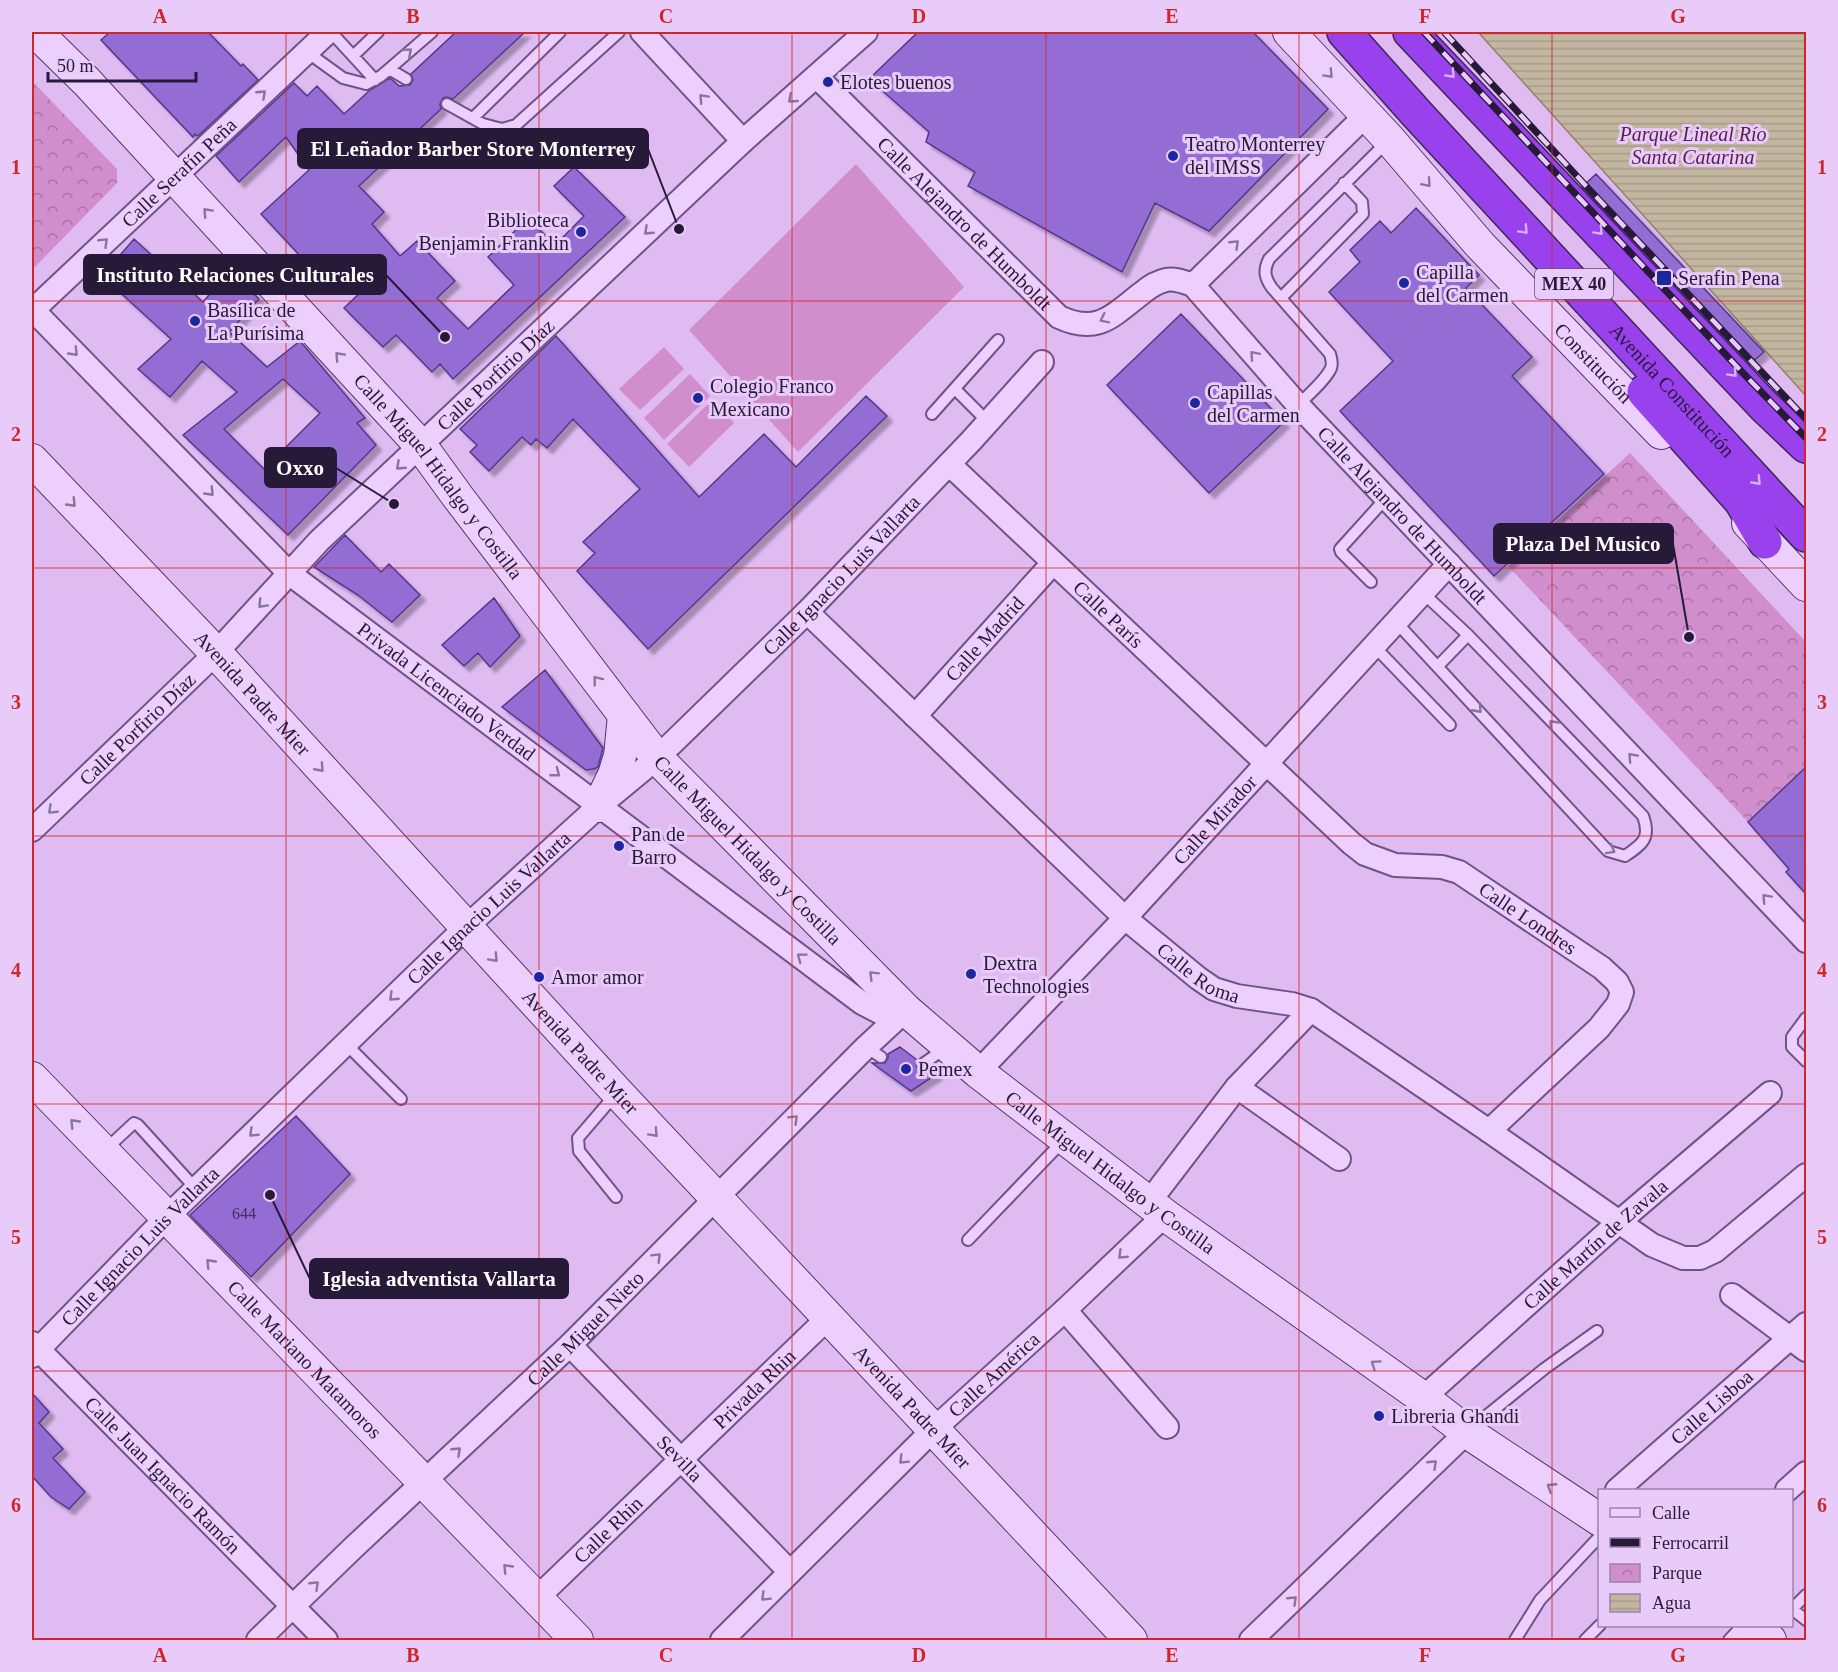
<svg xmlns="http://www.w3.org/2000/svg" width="1838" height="1672" font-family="'Times New Roman',serif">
	<defs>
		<pattern id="park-crowns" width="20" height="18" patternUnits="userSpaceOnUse" patternTransform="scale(1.5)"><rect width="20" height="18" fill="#d18ecd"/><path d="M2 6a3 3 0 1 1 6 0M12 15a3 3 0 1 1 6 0" fill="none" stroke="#aa73a7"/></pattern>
		<pattern id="water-rules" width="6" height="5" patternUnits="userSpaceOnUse" patternTransform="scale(1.5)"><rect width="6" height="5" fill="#c2b6a0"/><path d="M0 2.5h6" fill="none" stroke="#a79c8b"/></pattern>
		<filter id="shadow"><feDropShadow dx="5.5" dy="5.5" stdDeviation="1.5" flood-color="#0004"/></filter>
	</defs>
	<rect width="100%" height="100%" fill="#dfbbf2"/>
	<!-- park -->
	<path fill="url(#park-crowns)" d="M32 81 117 169V183L32 270Z
		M1630 453 1806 642V767L1748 822 1508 566Z"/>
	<!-- garden -->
	<path fill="#d18ecd" d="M856 164 964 287 798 452 689 330Z
		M664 347 684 369 640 410 619 389Z
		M690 374 710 396 664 440 644 418Z
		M713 399 734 423 689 467 667 444Z"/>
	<!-- water -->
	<path fill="url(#water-rules)" stroke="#918467" stroke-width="1.5" d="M1478 32H1806V396Z"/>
	<!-- building -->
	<path fill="#936dd4" stroke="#54378d" stroke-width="1.5" fill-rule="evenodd" filter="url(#shadow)" d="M110 32H208L241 66 243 64 258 80 198 136 195 134 193 137 101 40Z
		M456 32H525L453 99 447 97 443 98 440 104 441 109 359 186 384 212 372 224 400 256 417 241 455 281 437 298 468 329 514 285 488 257 528 218 555 245 584 216 554 186 574 167 625 217 453 379 440 364 432 372 396 335 383 347 344 308 363 290 334 260 318 275 261 214 309 170 286 137 239 182 216 156 294 83 307 96 317 86 344 114 370 90 390 78 399 86 410 85 413 80 411 74Z
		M918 32H1253L1328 109 1209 231 1155 203 1122 272 968 186 975 172 926 142 929 132 869 79Z
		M1596 174 1764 352 1750 364 1582 187Z
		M1416 208 1479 275 1466 288 1532 357 1512 376 1604 474 1494 576 1340 411 1393 361 1329 292 1360 262 1350 250 1380 221 1391 233Z
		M134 239 203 302 230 270 259 299 229 332 267 367 300 341 365 418 357 423 376 445 288 535 183 435 237 392 202 361 170 397 138 369 171 339 102 276ZM283 379 320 413 264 469 224 429Z
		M1181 314 1284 422 1209 493 1107 385Z
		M556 336 699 497 764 434 796 467 866 396 887 416 648 649 577 571 595 553 583 542 640 489 573 419 547 448 536 439 531 445 522 437 489 471 470 452 477 445 460 429Z
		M345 535 381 572 389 564 420 595 392 622 358 595 314 567Z
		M494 598 520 636 490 667 478 653 464 666 442 645Z
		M545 670 603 748 598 767 594 769 586 770 502 707Z
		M1806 767V894L1786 872 1789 869 1748 822Z
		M900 1047 917 1060 916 1065 919 1071H924L929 1069 937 1074 911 1091 872 1063H885L888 1058V1054Z
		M296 1116 350 1174 251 1277 190 1215Z
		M32 1393 49 1412 39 1423 63 1449 53 1458 85 1492 69 1509 51 1497 32 1476Z"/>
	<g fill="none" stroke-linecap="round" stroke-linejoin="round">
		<defs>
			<path id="lane" d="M331 32 353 56 378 32
				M307 52 343 78 366 84 381 76 432 32
				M353 56 375 80
				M389 69 406 79
				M447 104 483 124 502 129 516 125 619 32
				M473 118 560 32
				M1281 298 1363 214 1362 202 1344 183
				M955 389 988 422
				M1298 405C1307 396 1326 380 1331 368 1333 363 1331 358 1330 354L1272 288C1265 278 1263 271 1269 259L1387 142
				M932 414 998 340
				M1371 582 1341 552 1340 549 1387 497
				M1423 593 1468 635
				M1396 622 1608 851 1625 856C1643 844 1651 838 1643 816L1468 635 1438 666
				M1374 646 1450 725
				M1806 1018 1792 1037V1047L1806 1061
				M345 1043 401 1099
				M866 1047 881 1057
				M923 1064 944 1049
				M615 1095 578 1138 579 1151 616 1197
				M105 1150 134 1123 138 1125 196 1189
				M968 1240 1063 1141
				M1469 1430 1544 1369 1597 1331
				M1806 1595 1792 1609 1806 1620
				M1515 1640 1540 1600 1600 1536
				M1585 1640 1600 1625
				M1729 1640 1742 1626"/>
			<g id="street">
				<path d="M642 32 743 141"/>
				<path id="s1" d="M817 77 1059 317C1098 335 1112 316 1142 293 1149 287 1157 282 1166 280 1175 278 1184 282 1193 285L1298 405 1806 941"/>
				<path d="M1193 285 1366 115"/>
				<path id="s2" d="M33 310 290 574 862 1003 883 1014 891 1012 902 1005"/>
				<path id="s3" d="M32 311 328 32"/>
				<path id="s4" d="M949 464 1351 843 1365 854 1395 865 1442 867 1459 872 1602 968 1617 982 1622 992 1618 1004 1599 1028 1489 1131"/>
				<path id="s5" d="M807 612 1125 918 1198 978 1214 989 1237 996 1292 1004 1311 1010 1489 1131 1652 1245 1683 1258H1700L1715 1251 1806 1175"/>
				<path id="s6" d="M915 716 1053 563"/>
				<path id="s7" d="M32 830 216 653 319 541 743 141 866 32"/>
				<path id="s8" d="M978 1072 1125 918 1449 564"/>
				<path d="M1237 1087 1339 1159"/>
				<path d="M1149 1202 1237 1087 1311 1010"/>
				<path d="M1732 1295 1806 1350"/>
				<path d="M1065 1310 1167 1427"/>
				<path id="s9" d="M32 1343 326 1640"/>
				<path id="s10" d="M570 1345 790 1572"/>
				<path id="s11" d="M32 1356 166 1218 465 928 599 806 657 758 807 612 971 441 1042 362"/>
				<path id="s12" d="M1423 1398 1619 1222 1770 1093"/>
				<path id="s13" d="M1617 1490 1806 1324"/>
				<path d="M1787 1490 1806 1473"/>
				<path id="s14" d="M536 1599 829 1317"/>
				<path id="s15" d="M258 1640 353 1548 570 1345 866 1047 906 1010"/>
				<path id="s16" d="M722 1640 933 1430 1065 1310 1165 1215"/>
				<path d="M1251 1640 1467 1432"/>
			</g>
			<g id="secondary">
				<path id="s17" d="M36 32 87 82 421 446 458 497 657 758 906 1010 978 1072 1165 1215 1423 1398 1467 1432 1600 1520"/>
				<path id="s18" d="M1289 32 1389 139 1480 245 1661 433"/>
				<path id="s19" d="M32 460 216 653 617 1092 1131 1640"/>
				<path d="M1748 523 1806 585"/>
				<path d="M599 806 614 775 620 756 624 715"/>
				<path id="s20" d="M32 1078 577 1640"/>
				<path d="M1749 1626 1770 1640"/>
			</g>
			<g id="highway">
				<path id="s21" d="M1344 32 1416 113 1806 535"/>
				<path d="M1410 32 1764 406 1806 446"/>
				<path d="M1644 392 1741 501 1765 542"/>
			</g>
		</defs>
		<!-- lane casing -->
		<use href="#lane" stroke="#6e538b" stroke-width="14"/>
		<!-- street casing -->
		<use href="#street" stroke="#6e538b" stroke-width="26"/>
		<!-- secondary casing -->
		<use href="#secondary" stroke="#4f376d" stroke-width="34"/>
		<!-- highway casing -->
		<use href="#highway" stroke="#3c2858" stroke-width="36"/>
		<!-- lane -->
		<use href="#lane" stroke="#eccffc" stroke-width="10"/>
		<!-- street -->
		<use href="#street" stroke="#eccffc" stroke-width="22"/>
		<!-- secondary -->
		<use href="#secondary" stroke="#eccffc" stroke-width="32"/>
		<!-- highway -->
		<use href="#highway" stroke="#9841ec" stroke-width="33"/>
		<defs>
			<path id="rail" d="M1424 32 1742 372 1806 438
				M1444 32 1586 186 1806 419"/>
		</defs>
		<!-- rail casing -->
		<use href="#rail" stroke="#271a38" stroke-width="7"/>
		<!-- rail -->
		<use href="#rail" stroke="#e9cbf9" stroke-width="4.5" stroke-dasharray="14" stroke-linecap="butt"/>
	</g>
	<!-- one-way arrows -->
	<defs><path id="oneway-chevron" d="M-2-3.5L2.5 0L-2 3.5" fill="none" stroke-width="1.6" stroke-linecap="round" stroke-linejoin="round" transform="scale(1.5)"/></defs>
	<g stroke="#8a749a">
		<use href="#oneway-chevron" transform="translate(408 52) rotate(-41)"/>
		<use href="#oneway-chevron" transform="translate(1329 74) rotate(47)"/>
		<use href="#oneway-chevron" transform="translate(262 94) rotate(-43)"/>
		<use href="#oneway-chevron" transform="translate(703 98) rotate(-133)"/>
		<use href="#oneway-chevron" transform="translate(792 99) rotate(139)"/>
		<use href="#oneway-chevron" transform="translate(1427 183) rotate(49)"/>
		<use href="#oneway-chevron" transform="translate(207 212) rotate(-133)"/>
		<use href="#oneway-chevron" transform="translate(648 231) rotate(137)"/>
		<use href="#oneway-chevron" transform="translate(104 242) rotate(-44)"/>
		<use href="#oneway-chevron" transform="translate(1235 244) rotate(-44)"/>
		<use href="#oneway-chevron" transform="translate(1104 319) rotate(154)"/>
		<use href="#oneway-chevron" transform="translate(74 352) rotate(46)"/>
		<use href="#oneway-chevron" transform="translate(1254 355) rotate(-131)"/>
		<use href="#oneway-chevron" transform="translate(339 356) rotate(-133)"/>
		<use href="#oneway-chevron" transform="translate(400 466) rotate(137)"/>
		<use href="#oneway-chevron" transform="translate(210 492) rotate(46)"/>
		<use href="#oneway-chevron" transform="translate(72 503) rotate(46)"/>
		<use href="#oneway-chevron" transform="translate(262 604) rotate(133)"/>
		<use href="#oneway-chevron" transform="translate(597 680) rotate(-128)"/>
		<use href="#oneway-chevron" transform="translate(1478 709) rotate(48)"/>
		<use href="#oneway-chevron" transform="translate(1553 724) rotate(-134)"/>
		<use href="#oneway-chevron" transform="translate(1632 757) rotate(-133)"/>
		<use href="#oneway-chevron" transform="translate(320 768) rotate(48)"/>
		<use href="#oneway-chevron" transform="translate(556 773) rotate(38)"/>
		<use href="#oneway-chevron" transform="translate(52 810) rotate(136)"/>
		<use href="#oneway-chevron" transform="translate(1611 850) rotate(29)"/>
		<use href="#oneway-chevron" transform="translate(1766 898) rotate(-133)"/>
		<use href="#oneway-chevron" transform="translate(801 957) rotate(-143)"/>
		<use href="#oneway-chevron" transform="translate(494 958) rotate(47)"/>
		<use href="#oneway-chevron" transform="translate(873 975) rotate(-135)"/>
		<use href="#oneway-chevron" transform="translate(393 997) rotate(136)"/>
		<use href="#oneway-chevron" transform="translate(794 1119) rotate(-45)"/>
		<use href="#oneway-chevron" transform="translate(74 1123) rotate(-134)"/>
		<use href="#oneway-chevron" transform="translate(253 1133) rotate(136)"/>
		<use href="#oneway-chevron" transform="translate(654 1133) rotate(47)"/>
		<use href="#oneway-chevron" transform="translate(1122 1255) rotate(136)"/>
		<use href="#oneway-chevron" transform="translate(657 1257) rotate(-45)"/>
		<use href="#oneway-chevron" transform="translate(210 1263) rotate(-134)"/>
		<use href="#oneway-chevron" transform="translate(1375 1364) rotate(-145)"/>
		<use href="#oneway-chevron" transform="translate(457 1451) rotate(-43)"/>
		<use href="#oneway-chevron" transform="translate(903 1460) rotate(135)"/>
		<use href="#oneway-chevron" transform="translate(1433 1464) rotate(-44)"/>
		<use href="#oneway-chevron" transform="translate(1551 1487) rotate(-147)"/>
		<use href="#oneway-chevron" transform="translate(507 1568) rotate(-134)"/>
		<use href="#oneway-chevron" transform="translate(315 1585) rotate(-44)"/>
		<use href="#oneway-chevron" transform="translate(765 1597) rotate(135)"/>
		<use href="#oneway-chevron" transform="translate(1293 1600) rotate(-44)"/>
	</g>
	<g stroke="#d9aff6">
		<use href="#oneway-chevron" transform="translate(1451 74) rotate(47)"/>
		<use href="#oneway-chevron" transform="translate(1524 230) rotate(47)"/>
		<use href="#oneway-chevron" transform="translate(1599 231) rotate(47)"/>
		<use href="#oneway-chevron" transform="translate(1733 373) rotate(47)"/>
		<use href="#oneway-chevron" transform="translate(1757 481) rotate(47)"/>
	</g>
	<!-- grid -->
	<path fill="none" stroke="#cd2729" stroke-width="1.5" stroke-opacity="0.55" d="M286 32V1640M539 32V1640M792 32V1640M1046 32V1640M1299 32V1640M1552 32V1640M32 301H1806M32 568H1806M32 836H1806M32 1104H1806M32 1371H1806"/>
	<!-- markers -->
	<g fill="#1d25a0" stroke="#e9cbf9" stroke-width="2">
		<circle cx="828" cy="82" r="6"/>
		<circle cx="1173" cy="156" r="6"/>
		<circle cx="581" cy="232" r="6"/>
		<rect x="1656" y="270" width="16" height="16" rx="3"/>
		<circle cx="1404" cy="283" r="6"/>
		<circle cx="195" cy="321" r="6"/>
		<circle cx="698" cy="398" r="6"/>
		<circle cx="1195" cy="403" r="6"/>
		<circle cx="619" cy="846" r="6"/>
		<circle cx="971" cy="974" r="6"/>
		<circle cx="539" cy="977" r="6"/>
		<circle cx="906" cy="1069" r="6"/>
		<circle cx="1379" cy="1416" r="6"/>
	</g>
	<g text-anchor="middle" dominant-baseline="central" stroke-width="6" stroke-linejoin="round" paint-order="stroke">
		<!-- number labels -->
		<g font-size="16" fill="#422f5f">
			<text x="244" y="1213">644</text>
		</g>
		<!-- shield labels -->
		<rect fill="#e9cbf9" stroke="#614f72" stroke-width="1.5" x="1535" y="269" width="78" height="30" rx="4.5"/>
		<g font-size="18" font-weight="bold" fill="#271a38">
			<text x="1574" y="284">MEX 40</text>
		</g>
		<!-- poi labels -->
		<g font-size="20" fill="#271a38" stroke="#e9cbf9" text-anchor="start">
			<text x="840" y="82">Elotes buenos</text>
			<text x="1185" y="144">Teatro Monterrey<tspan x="1185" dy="23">del IMSS</tspan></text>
			<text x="569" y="220" text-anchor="end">Biblioteca<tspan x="569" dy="23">Benjamin Franklin</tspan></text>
			<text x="1416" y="272">Capilla<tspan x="1416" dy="23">del Carmen</tspan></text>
			<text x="1678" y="278">Serafin Pena</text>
			<text x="207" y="310">Basílica de<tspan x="207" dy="23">La Purísima</tspan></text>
			<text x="710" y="386">Colegio Franco<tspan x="710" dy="23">Mexicano</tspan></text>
			<text x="1207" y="392">Capillas<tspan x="1207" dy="23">del Carmen</tspan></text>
			<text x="631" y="834">Pan de<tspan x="631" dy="23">Barro</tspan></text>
			<text x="983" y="963">Dextra<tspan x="983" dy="23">Technologies</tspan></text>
			<text x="551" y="977">Amor amor</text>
			<text x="918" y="1069">Pemex</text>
			<text x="1391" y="1416">Libreria Ghandi</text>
		</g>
		<!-- park labels -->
		<g font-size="20" font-style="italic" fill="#571e4c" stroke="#e9cbf9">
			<text x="1693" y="134">Parque Lineal Río<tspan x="1693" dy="23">Santa Catarina</tspan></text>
		</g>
		<!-- street labels -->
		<g font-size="20" fill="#271a38" stroke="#e9cbf9">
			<text stroke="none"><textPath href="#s3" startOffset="202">Calle Serafín Peña</textPath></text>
			<text stroke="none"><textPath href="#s1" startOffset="208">Calle Alejandro de Humboldt</textPath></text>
			<text stroke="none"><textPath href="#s18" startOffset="450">Constitución</textPath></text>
			<text stroke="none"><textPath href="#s7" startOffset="650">Calle Porfirio Díaz</textPath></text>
			<text stroke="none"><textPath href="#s21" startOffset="486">Avenida Constitución</textPath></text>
			<text stroke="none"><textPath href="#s17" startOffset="600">Calle Miguel Hidalgo y Costilla</textPath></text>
			<text stroke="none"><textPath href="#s1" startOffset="801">Calle Alejandro de Humboldt</textPath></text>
			<text stroke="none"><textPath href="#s11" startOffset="1125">Calle Ignacio Luis Vallarta</textPath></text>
			<text stroke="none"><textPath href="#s4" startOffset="219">Calle París</textPath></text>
			<text stroke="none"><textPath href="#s6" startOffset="104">Calle Madrid</textPath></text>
			<text stroke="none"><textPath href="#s2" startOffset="564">Privada Licenciado Verdad</textPath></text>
			<text stroke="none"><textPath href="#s19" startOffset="321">Avenida Padre Mier</textPath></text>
			<text stroke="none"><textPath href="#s7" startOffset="146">Calle Porfirio Díaz</textPath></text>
			<text stroke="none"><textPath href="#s8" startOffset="346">Calle Mirador</textPath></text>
			<text stroke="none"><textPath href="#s17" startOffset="1086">Calle Miguel Hidalgo y Costilla</textPath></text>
			<text stroke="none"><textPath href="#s11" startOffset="640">Calle Ignacio Luis Vallarta</textPath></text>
			<text stroke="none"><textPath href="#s4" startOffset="750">Calle Londres</textPath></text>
			<text stroke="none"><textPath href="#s5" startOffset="534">Calle Roma</textPath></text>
			<text stroke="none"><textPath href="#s19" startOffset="807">Avenida Padre Mier</textPath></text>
			<text stroke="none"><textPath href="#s17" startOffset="1572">Calle Miguel Hidalgo y Costilla</textPath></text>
			<text stroke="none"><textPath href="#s12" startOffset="231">Calle Martín de Zavala</textPath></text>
			<text stroke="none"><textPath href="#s11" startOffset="154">Calle Ignacio Luis Vallarta</textPath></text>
			<text stroke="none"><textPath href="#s15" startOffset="452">Calle Miguel Nieto</textPath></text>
			<text stroke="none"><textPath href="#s20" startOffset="392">Calle Mariano Matamoros</textPath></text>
			<text stroke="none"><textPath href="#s16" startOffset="380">Calle América</textPath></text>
			<text stroke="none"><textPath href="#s14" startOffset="303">Privada Rhin</textPath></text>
			<text stroke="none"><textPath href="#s19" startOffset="1293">Avenida Padre Mier</textPath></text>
			<text stroke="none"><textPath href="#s13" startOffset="126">Calle Lisboa</textPath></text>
			<text stroke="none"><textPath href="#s10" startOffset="158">Sevilla</textPath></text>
			<text stroke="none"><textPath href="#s9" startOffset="186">Calle Juan Ignacio Ramón</textPath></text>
			<text stroke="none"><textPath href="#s14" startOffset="100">Calle Rhin</textPath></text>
		</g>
	</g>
	<!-- callouts -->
	<path fill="none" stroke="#271a38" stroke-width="2" d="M679 229L648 149M445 337L386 275M394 504L336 468M1689 637L1673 544M270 1195L310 1279"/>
	<g fill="#271a38" stroke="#e9cbf9" stroke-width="2">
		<circle cx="679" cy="229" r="6"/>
		<circle cx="445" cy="337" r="6"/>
		<circle cx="394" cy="504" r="6"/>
		<circle cx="1689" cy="637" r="6"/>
		<circle cx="270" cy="1195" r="6"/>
	</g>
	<g fill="#271a38" stroke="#271a38" stroke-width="2">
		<rect x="298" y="129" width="350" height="39" rx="6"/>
		<rect x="84" y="255" width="302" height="39" rx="6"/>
		<rect x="265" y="448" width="71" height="39" rx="6"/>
		<rect x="1494" y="524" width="179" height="39" rx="6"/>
		<rect x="310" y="1259" width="258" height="39" rx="6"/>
	</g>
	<g font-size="21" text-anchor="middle" font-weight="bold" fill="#fff">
		<text x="473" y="156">El Leñador Barber Store Monterrey</text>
		<text x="235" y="282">Instituto Relaciones Culturales</text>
		<text x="300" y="475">Oxxo</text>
		<text x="1583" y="551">Plaza Del Musico</text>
		<text x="439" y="1286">Iglesia adventista Vallarta</text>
	</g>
	<!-- border -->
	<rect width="1838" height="1672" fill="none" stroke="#e9cbf9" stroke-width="66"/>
	<!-- legend -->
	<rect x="1598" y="1489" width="195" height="138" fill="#e9cbf9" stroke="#9b84ac" stroke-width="1.5"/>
	<rect x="1610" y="1508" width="30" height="9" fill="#eccffc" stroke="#9b84ac" stroke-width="1.5"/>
	<text x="1652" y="1519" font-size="18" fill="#271a38">Calle</text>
	<rect x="1610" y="1538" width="30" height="9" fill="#271a38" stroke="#9b84ac" stroke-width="1.5"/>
	<text x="1652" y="1549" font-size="18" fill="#271a38">Ferrocarril</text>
	<rect x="1610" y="1564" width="30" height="18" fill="url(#park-crowns)" stroke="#9b84ac" stroke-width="1.5"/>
	<text x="1652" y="1579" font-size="18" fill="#271a38">Parque</text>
	<rect x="1610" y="1594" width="30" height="18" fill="url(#water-rules)" stroke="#9b84ac" stroke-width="1.5"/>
	<text x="1652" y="1609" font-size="18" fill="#271a38">Agua</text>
	<!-- scale -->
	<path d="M48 72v9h148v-9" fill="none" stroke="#271a38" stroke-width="3"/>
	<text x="57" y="72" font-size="18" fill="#271a38" stroke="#e9cbf9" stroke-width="4.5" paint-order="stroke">50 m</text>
	<rect x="33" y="33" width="1772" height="1606" fill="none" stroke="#cd2729" stroke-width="2"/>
	<g font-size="20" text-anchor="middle" font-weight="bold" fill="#cd2729">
		<text x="160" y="23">A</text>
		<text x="413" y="23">B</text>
		<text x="666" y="23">C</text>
		<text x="919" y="23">D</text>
		<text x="1172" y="23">E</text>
		<text x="1425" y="23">F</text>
		<text x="1678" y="23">G</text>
		<text x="16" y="174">1</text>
		<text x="1822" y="174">1</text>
		<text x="16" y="441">2</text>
		<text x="1822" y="441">2</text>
		<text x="16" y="709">3</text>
		<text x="1822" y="709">3</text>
		<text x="16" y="977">4</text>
		<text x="1822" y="977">4</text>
		<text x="16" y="1244">5</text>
		<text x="1822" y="1244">5</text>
		<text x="16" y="1512">6</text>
		<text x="1822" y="1512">6</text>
		<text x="160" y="1662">A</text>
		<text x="413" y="1662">B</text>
		<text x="666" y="1662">C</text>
		<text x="919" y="1662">D</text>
		<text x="1172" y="1662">E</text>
		<text x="1425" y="1662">F</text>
		<text x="1678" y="1662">G</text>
	</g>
</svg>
